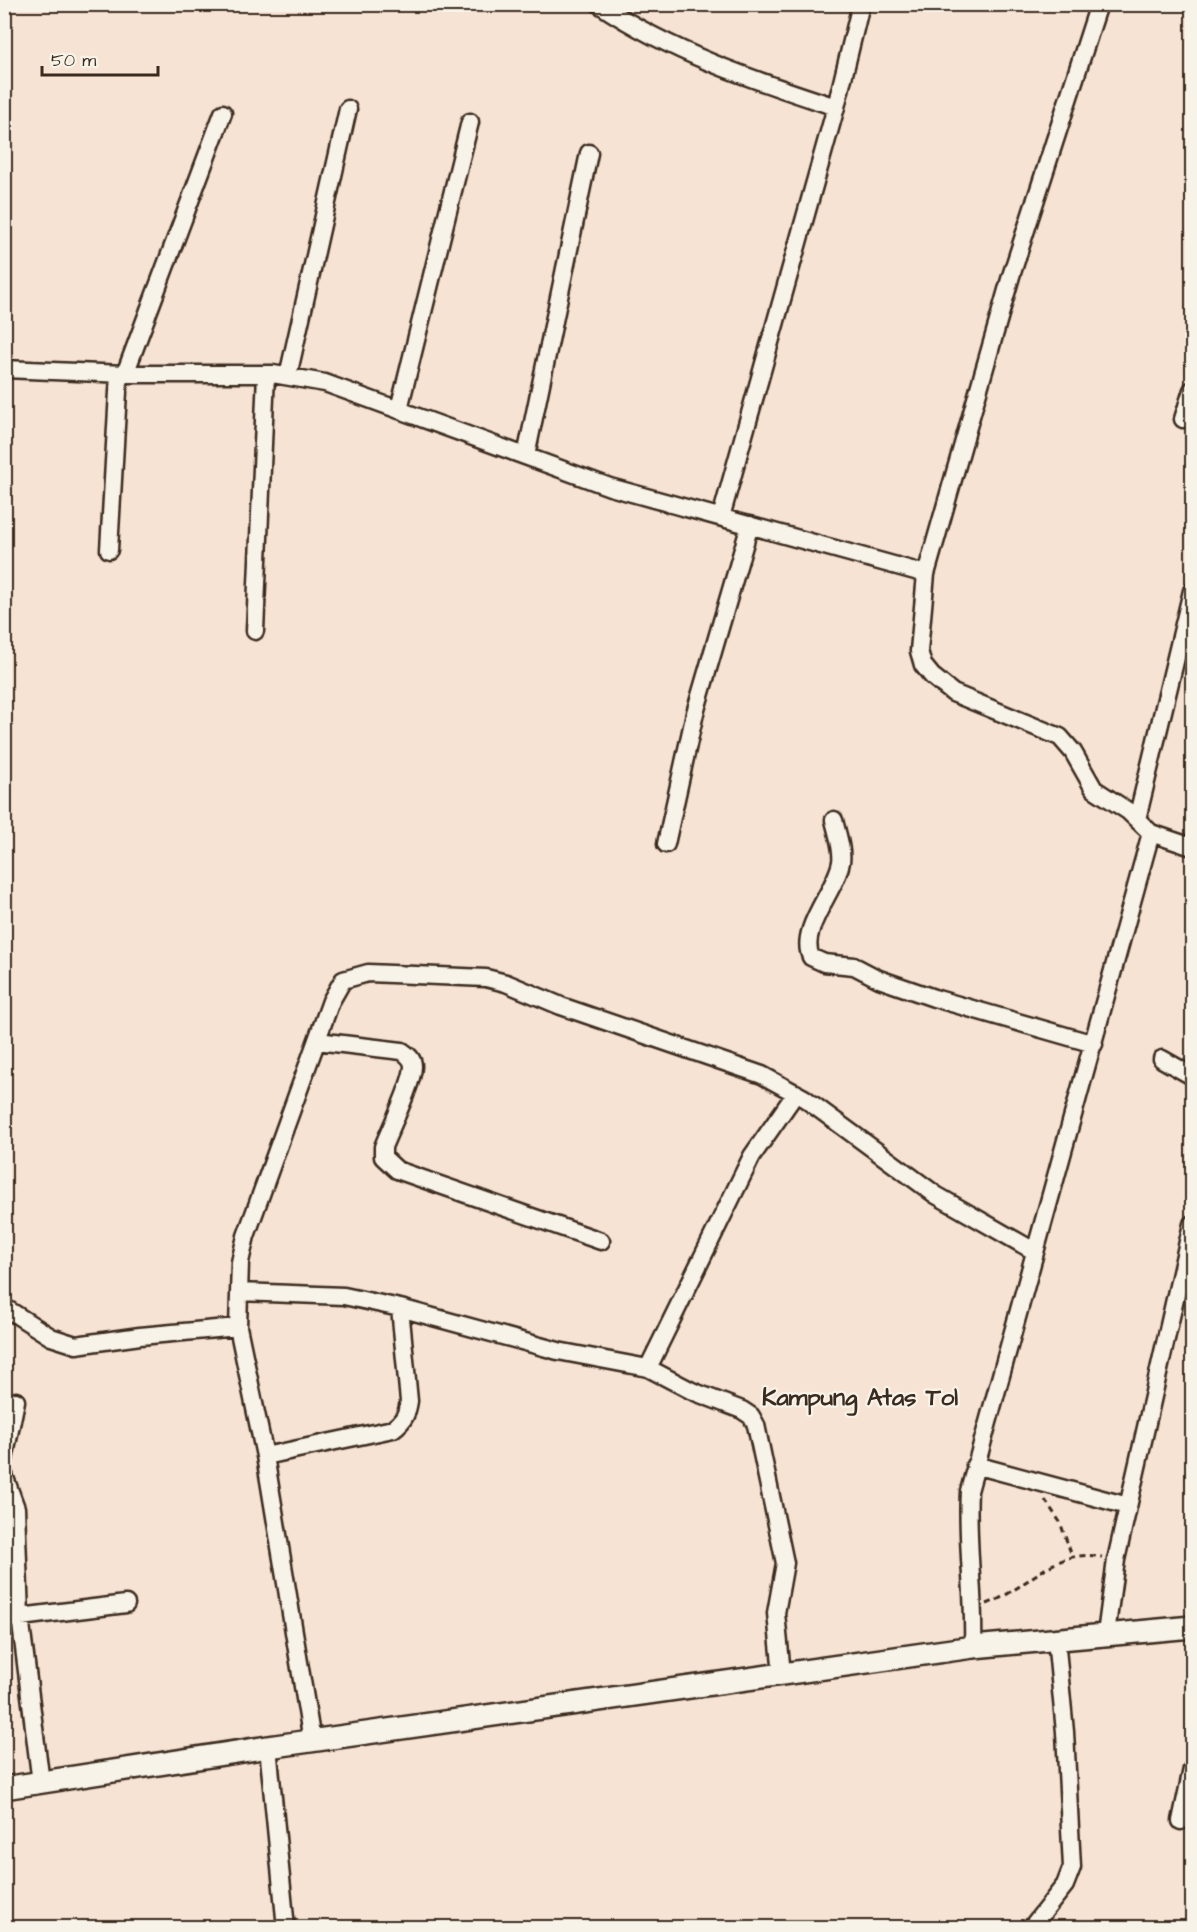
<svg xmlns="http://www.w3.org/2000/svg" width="1197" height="1932" font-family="'Architects Daughter',sans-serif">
	<rect width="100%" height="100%" fill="#f6e3d4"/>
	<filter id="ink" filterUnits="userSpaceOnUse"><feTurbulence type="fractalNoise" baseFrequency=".0167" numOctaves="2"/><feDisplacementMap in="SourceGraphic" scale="12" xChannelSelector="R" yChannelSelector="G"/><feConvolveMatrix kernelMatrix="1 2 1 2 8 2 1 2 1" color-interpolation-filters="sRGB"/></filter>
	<g filter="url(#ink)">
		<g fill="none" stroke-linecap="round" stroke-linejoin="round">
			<defs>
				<path id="minor" d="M599 4C672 53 753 80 836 107
					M4 369 125 374H273L325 383 610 487 926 574 919 651 923 665 932 676 953 693 1060 737 1073 752 1094 789 1128 811 1151 833 1192 847
					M125 374 223 113
					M288 376 348 109
					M399 409 470 122
					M1183 419 1192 390
					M526 456 589 153
					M721 517 836 107 861 4
					M109 550 119 374
					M926 574 1011 276 1099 4
					M255 631 266 374
					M1137 819 1192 591
					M834 820C837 833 843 850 841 862 836 891 798 929 811 957L824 963 854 966 879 979 934 998 1094 1044
					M666 844 695 713 750 525
					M317 1041 402 1051C408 1055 413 1059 413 1066 413 1083 390 1129 383 1147V1157L397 1170 601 1241
					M1162 1059 1192 1076
					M239 1292 344 1296 400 1308 558 1351 648 1368 692 1391 742 1410 751 1416 756 1425 785 1563 776 1613 782 1674
					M4 1307 51 1337 76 1345 140 1336 238 1327 265 1456 312 1741
					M238 1327 240 1262 246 1236 331 1001 343 980 368 973 486 978 506 983 561 1006 762 1075 804 1098 936 1195 1034 1251
					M648 1368 752 1156 796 1093
					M265 1456 393 1429C404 1421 407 1414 409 1401L400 1308
					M4 1459 16 1401
					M975 1465 1128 1506
					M4 1475 16 1508 20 1616 41 1783
					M4 1619 126 1604
					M1106 1634 1116 1560 1192 1224
					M973 1647C975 1595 966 1544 969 1491L1151 833
					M268 1747 286 1928
					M1181 1821 1192 1769
					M1031 1928 1065 1885 1072 1867 1065 1732 1056 1638"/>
				<path id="major" d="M4 1788 268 1747 973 1647 1192 1627"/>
			</defs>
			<!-- minor casing -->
			<use href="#minor" stroke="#3b2a1e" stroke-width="21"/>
			<!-- major casing -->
			<use href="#major" stroke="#3b2a1e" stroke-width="26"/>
			<!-- path -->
			<path stroke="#3b2a1e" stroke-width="3" stroke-dasharray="6 4.5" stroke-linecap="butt" d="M1045 1500 1060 1522 1072 1556
				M987 1604C1028 1589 1053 1547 1102 1557"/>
			<!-- minor -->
			<use href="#minor" stroke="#f7f3e8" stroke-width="16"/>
			<!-- major -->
			<use href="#major" stroke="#f7f3e8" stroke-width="21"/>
		</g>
	</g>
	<g text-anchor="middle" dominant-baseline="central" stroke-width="4.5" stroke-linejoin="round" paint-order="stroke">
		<!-- neighbourhood labels -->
		<g font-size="24" font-weight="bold" fill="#3b2a1e" stroke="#f7f3e8">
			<text x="860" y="1398">Kampung Atas Tol</text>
		</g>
	</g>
	<!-- margin -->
	<rect width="1197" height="1932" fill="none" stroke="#f7f3e8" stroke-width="24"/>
	<rect x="12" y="12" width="1173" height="1908" fill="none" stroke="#3b2a1e" stroke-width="2" filter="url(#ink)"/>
	<!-- scale -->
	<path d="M42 66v9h116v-9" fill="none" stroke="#3b2a1e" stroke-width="3"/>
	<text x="51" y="66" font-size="18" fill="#3b2a1e" stroke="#f7f3e8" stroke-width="4.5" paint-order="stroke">50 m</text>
</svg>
